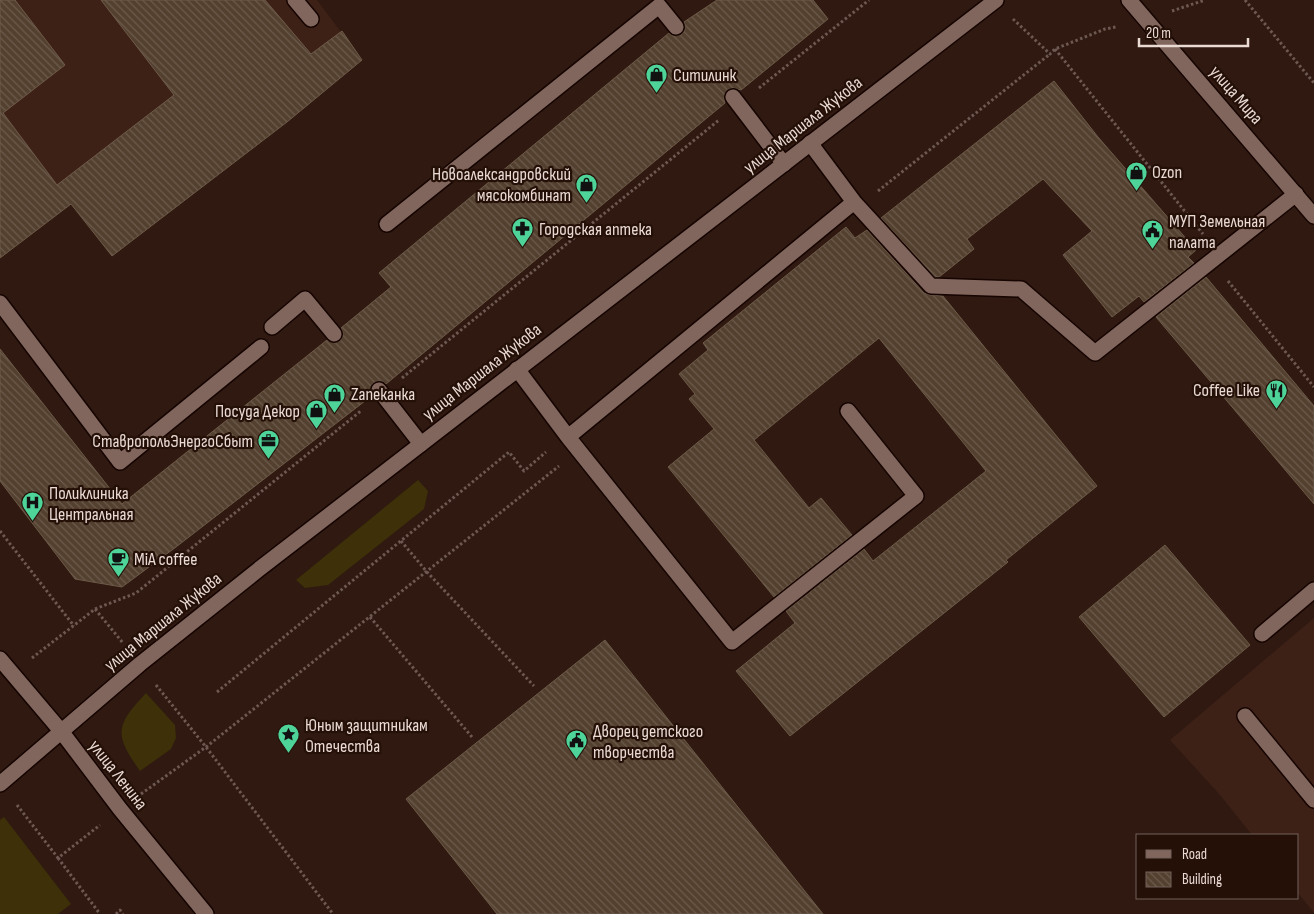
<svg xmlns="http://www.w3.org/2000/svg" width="1314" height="914" font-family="'Sofia Sans Condensed',sans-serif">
	<defs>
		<pattern id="building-back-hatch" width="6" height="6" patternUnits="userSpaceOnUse" patternTransform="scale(1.25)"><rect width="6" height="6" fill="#53402f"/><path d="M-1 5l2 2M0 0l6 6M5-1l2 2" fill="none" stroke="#6c5b4c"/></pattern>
	</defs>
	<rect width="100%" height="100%" fill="#2f1911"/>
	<!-- built -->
	<path fill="#3d2117" d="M0 0H317L362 60 287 122 112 256 71 204 0 258Z
		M1314 618V913L1298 893V835H1252L1220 795 1170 740Z"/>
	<!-- grass -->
	<path fill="#3e3008" d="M418 480 428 491 424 509 328 585 305 588 296 580Z
		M146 693 175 725 176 738 171 749 140 771C114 734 115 726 146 693Z
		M4 817 71 904 58 914H0V820Z"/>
	<!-- building -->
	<path fill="url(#building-back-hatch)" stroke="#6e5a48" d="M0 0H15L65 65 3 113 57 185 174 95 101 0H265L311 54 342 31 362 60 287 122 112 256 71 204 0 258Z
		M717 0H813L828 19 741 90 732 88 727 90 724 98 725 103 386 384 378 381 373 383 370 391 371 395 365 401 176 547 122 587 75 579 0 481V349L122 504 327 340 335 343 340 341 343 333 341 328 391 287 379 273 669 33 673 36 681 35 685 30 684 22Z
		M1054 81 1098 137 1196 250 1188 257 1194 263 1144 302 1139 296 1112 317 1063 255 1092 231 1043 179 967 239 974 249 939 277H935L881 218Z
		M846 227 855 238 867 230 924 293 930 295 943 296 1097 486 1006 560 1008 562 790 736 736 671 795 623 786 611 864 549 873 561 986 471 879 338 754 440 809 508 821 498 852 535 774 597 668 467 714 429 689 399 695 394 679 374 708 350 703 343Z
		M1206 277 1314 406V504L1156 317Z
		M1165 545 1250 645 1164 717 1079 617Z
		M605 640 823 914H497L406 799Z"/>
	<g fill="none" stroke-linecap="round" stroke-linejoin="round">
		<defs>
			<path id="service" d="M295 0 311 19
				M733 97 784 164
				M810 143 854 202 931 286 1021 289 1095 353 1296 194
				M387 224 659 6 676 27
				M0 303 120 462 261 347
				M272 327 305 299 334 334
				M517 369 568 437 732 642 916 496 848 411
				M379 390 421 444
				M568 437 854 202
				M1262 634 1314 590
				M1245 716 1314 800"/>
			<path id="minor" d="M0 784 140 664 258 570 996 0"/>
			<path id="secondary" d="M1129 0 1314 216
				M0 659 61 731 120 809 206 914"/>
		</defs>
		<!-- service casing -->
		<use href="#service" stroke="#160401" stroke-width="18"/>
		<!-- minor casing -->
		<use href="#minor" stroke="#160401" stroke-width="18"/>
		<!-- secondary casing -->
		<use href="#secondary" stroke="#160401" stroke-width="18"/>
		<!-- path -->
		<path stroke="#6d5952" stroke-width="3" stroke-dasharray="2.5 2.5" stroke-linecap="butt" d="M1245 0 1314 83
			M1172 11 1205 0
			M1013 19 1050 54 1055 49 1105 29 1116 27
			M1055 49 1203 234
			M759 88 869 0
			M878 191 1050 54
			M1228 281 1314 387
			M402 378 719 120
			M0 531 74 626
			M401 541 427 572 534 686
			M95 609 136 593 362 410
			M370 617 472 737
			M32 658 95 609 123 643
			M156 685 206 747 333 914
			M217 692 509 452 524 471 546 452
			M141 794 206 747 559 466
			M17 805 58 858 100 825
			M58 858 100 914
			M116 914 120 910 123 914"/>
		<!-- service -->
		<use href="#service" stroke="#80665c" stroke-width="15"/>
		<!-- minor -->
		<use href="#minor" stroke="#80665c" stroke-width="15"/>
		<!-- secondary -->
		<use href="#secondary" stroke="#80665c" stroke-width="15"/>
	</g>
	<!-- icons -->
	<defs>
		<symbol id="shop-pin" viewBox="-11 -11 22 30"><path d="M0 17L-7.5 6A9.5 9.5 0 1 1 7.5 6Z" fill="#4ed399" stroke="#251008"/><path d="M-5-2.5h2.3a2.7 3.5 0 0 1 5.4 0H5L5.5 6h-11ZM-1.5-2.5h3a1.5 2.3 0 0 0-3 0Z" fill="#111"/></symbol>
		<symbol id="pharmacy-pin" viewBox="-11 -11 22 30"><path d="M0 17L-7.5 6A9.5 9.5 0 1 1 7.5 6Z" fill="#4ed399" stroke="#251008"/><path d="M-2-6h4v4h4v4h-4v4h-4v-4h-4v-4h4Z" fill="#111"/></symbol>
		<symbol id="civic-pin" viewBox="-11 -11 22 30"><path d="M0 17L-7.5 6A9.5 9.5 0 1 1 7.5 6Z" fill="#4ed399" stroke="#251008"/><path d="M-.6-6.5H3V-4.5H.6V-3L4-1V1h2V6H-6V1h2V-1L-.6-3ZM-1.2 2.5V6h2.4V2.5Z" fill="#111"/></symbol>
		<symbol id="restaurant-pin" viewBox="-11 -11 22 30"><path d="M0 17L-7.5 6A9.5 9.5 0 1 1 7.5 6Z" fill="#4ed399" stroke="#251008"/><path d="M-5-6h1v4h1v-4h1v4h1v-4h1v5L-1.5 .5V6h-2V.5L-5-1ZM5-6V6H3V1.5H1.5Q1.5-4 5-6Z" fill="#111"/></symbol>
		<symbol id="office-pin" viewBox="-11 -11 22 30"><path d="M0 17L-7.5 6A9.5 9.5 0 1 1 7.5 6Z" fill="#4ed399" stroke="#251008"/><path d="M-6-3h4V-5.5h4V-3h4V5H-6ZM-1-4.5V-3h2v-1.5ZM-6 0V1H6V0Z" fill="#111"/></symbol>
		<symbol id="hospital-pin" viewBox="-11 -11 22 30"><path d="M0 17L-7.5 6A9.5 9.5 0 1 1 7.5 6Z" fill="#4ed399" stroke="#251008"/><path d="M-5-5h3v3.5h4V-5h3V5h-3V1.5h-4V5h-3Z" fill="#111"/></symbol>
		<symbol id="cafe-pin" viewBox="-11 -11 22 30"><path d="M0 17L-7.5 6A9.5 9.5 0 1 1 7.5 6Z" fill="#4ed399" stroke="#251008"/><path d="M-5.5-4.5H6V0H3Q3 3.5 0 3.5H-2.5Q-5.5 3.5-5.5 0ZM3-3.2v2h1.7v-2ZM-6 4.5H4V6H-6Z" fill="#111"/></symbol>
		<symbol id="sight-pin" viewBox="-11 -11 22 30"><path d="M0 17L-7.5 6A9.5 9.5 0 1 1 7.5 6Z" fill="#4ed399" stroke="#251008"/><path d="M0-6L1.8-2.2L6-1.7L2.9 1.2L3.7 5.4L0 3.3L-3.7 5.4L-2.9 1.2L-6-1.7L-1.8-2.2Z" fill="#111"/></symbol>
	</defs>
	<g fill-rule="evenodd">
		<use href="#shop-pin" x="644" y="62" width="25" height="34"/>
		<use href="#shop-pin" x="1124" y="160" width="25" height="34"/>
		<use href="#shop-pin" x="574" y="172" width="25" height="34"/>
		<use href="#pharmacy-pin" x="510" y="216" width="25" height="34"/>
		<use href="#civic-pin" x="1140" y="218" width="25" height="34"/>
		<use href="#restaurant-pin" x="1264" y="378" width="25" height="34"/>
		<use href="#shop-pin" x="322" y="382" width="25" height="34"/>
		<use href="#shop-pin" x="304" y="398" width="25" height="34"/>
		<use href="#office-pin" x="256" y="428" width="25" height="34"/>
		<use href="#hospital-pin" x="20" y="490" width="25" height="34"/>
		<use href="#cafe-pin" x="106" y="546" width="25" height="34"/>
		<use href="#sight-pin" x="276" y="722" width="25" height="34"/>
		<use href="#civic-pin" x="564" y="728" width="25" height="34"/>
	</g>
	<g text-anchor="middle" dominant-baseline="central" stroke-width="4.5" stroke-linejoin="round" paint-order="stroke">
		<!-- poi labels -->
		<g font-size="18" fill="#e9dad4" stroke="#251008" text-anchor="start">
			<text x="673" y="75">Ситилинк</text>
			<text x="1152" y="172">Ozon</text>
			<text x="571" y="174" text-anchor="end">Новоалександровский<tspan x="571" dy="21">мясокомбинат</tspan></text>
			<text x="1169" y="221">МУП Земельная<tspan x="1169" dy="21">палата</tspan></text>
			<text x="539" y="229">Городская аптека</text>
			<text x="1260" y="390" text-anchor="end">Coffee Like</text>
			<text x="351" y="394">Zапеканка</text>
			<text x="300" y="411" text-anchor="end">Посуда Декор</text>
			<text x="253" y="441" text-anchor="end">СтавропольЭнергоСбыт</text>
			<text x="49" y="493">Поликлиника<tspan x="49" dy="21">Центральная</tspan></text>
			<text x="134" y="559">MiA coffee</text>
			<text x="305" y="725">Юным защитникам<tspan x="305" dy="21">Отечества</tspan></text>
			<text x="593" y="731">Дворец детского<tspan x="593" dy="21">творчества</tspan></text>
		</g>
		<!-- street labels -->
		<g font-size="18" fill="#e9dad4" stroke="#251008">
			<text transform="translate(1236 95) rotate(49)">улица Мира</text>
			<text transform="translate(803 125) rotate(-38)">улица Маршала Жукова</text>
			<text transform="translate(482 372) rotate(-38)">улица Маршала Жукова</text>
			<text transform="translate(163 622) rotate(-39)">улица Маршала Жукова</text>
			<text transform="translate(118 775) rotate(52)">улица Ленина</text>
		</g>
	</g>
	<!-- legend -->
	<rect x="1136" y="834" width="162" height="65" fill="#251008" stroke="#73615a"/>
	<rect x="1146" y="850" width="25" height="8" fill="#80665c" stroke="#73615a"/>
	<text x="1182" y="859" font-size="15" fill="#e9dad4">Road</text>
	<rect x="1146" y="872" width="25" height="15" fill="url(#building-back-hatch)" stroke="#73615a"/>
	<text x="1182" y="884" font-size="15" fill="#e9dad4">Building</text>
	<!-- scale -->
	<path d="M1139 38v8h109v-8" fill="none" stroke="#e9dad4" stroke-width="2.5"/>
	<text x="1146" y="38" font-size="15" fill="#e9dad4" stroke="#251008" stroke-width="4" paint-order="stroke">20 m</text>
</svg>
